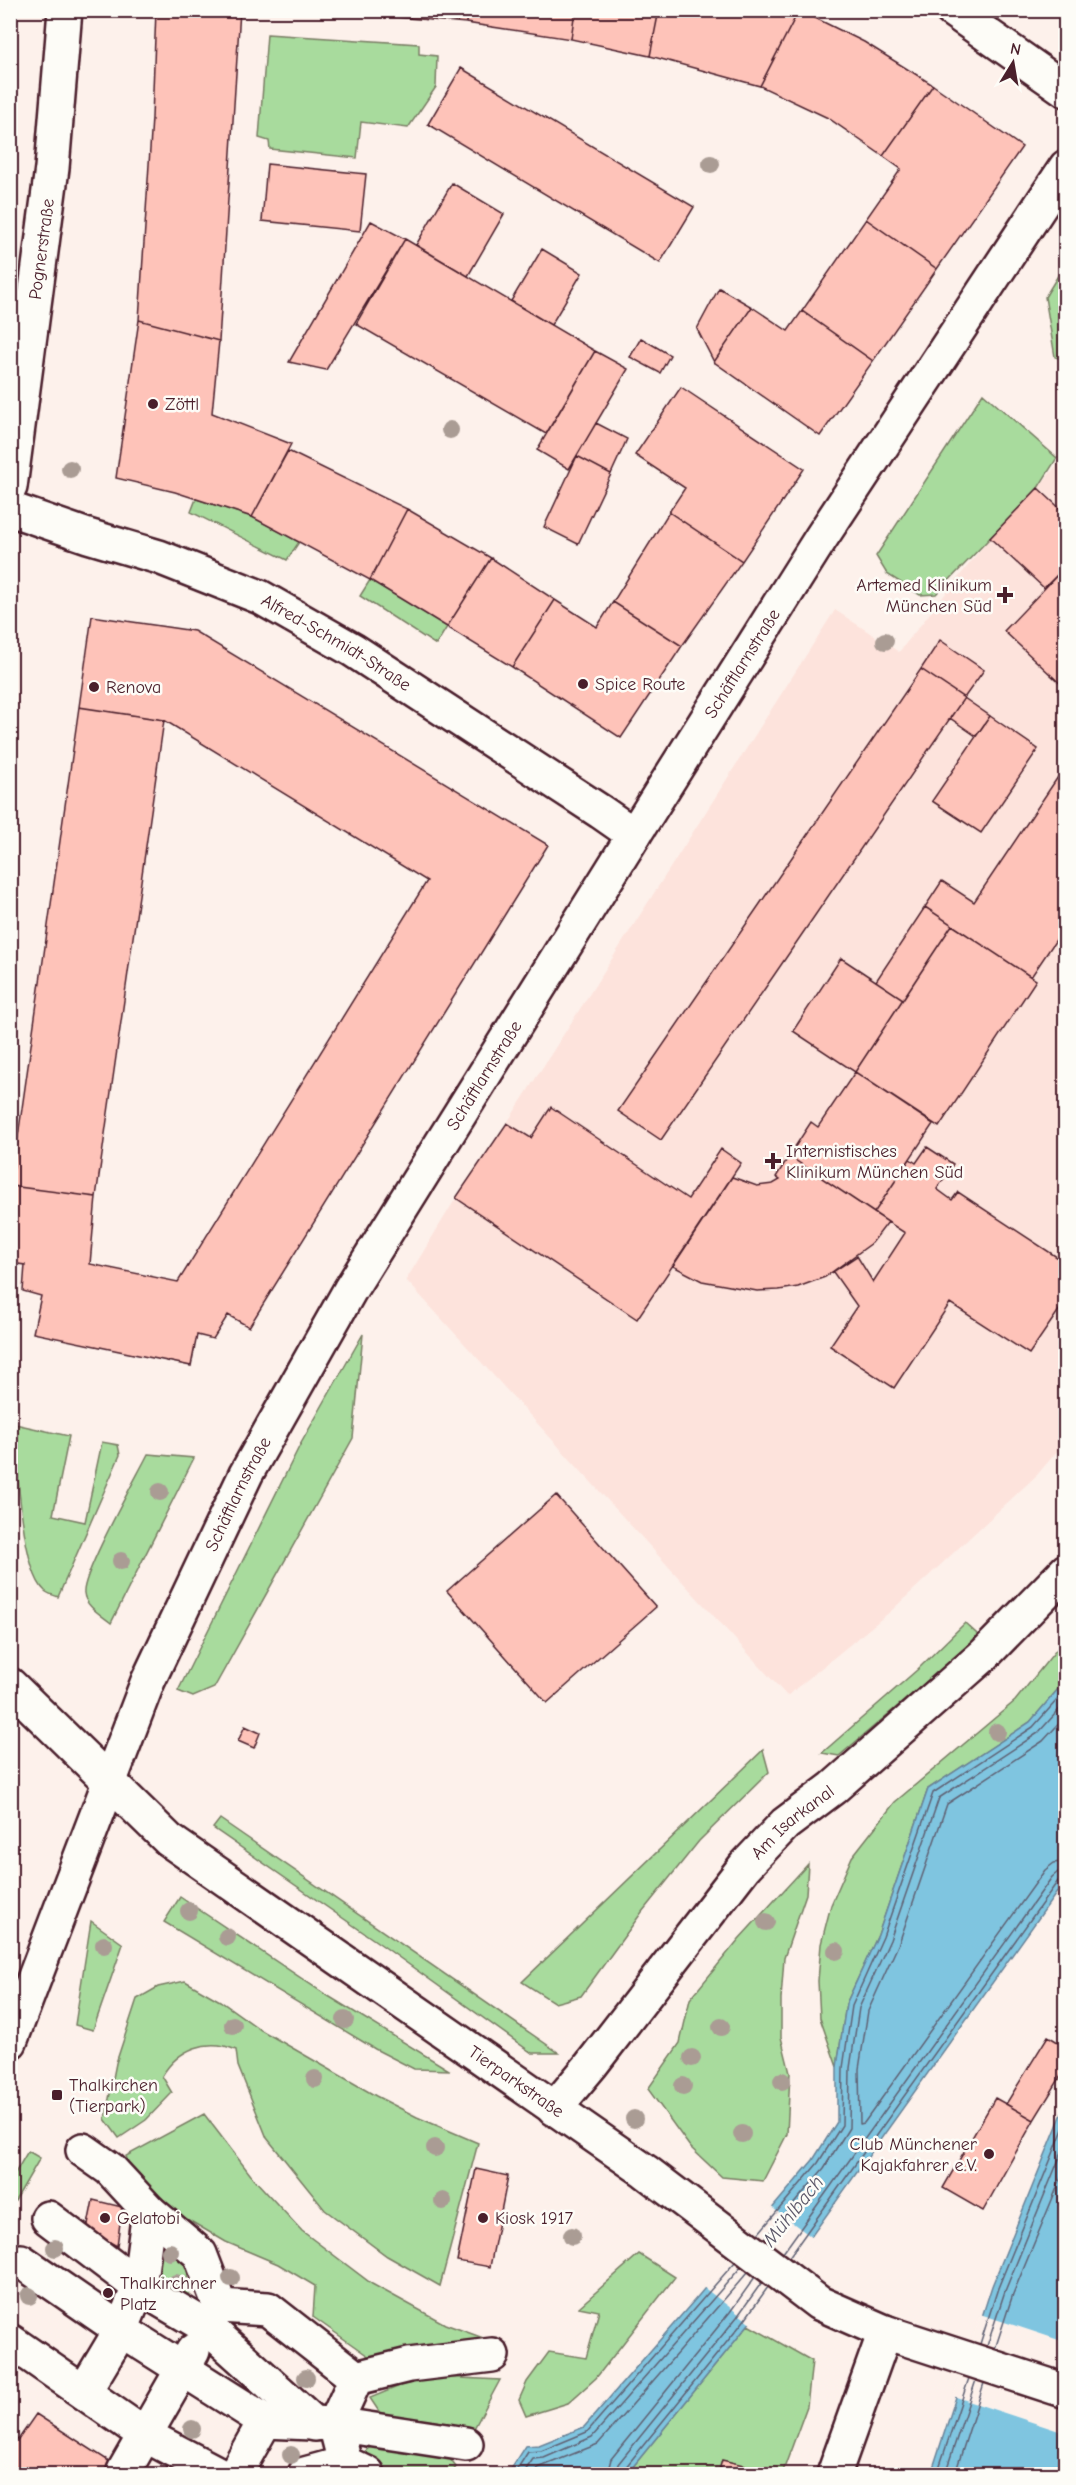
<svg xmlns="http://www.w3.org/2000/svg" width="1076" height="2485" font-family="'Comic Neue',sans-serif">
	<rect width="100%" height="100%" fill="#fdf1eb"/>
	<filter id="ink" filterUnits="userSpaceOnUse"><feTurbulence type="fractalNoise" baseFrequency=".0167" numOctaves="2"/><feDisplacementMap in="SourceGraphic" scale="12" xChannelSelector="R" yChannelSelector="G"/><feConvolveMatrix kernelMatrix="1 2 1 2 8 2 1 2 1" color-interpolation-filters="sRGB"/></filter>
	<g filter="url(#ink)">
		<!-- built -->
		<path fill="#fde3dc" d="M1065 455V1442L1037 1475 891 1611 787 1696 406 1280 456 1198 507 1123 835 610 899 652 990 538 1038 488Z"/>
		<!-- green -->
		<path fill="#a8db9d" stroke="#797d64" stroke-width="1.5" d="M267 34 419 44V54L437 56 436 87 408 128 361 122 357 158 270 149 269 141 259 138Z
			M1065 264V360L1055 357 1045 297Z
			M983 393 1057 458 1038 488 936 594 920 595 887 574 876 556Z
			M196 499 252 517 299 542 287 560 191 512Z
			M370 580 447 627 436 645 360 596Z
			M363 1334 353 1438 214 1688 193 1697 178 1691 300 1445Z
			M15 1424 69 1436 53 1515 85 1522 102 1442 118 1445 120 1455 58 1597C54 1595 48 1594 45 1591 21 1570 16 1457 15 1424Z
			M148 1454 194 1458 111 1623C101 1615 85 1606 84 1593 82 1574 137 1476 148 1454Z
			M965 1623 977 1634 973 1641 946 1665 839 1756 822 1753 917 1670Z
			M1065 1639V1681L1030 1722 928 1789 878 1935 846 2004 837 2067 820 2018 818 1981 821 1944 831 1905 852 1857 895 1802 1015 1701Z
			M763 1750 769 1772 699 1841 642 1912 581 1996 555 2003 522 1982Z
			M220 1819 559 2053H532L383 1946 213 1828Z
			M808 1864 806 1894 784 1958 781 1999V2037L790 2073 787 2134 763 2181 722 2177 690 2147 648 2089 680 2043 690 1999 739 1939Z
			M180 1897 325 1994 449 2070 414 2069 375 2049 164 1922Z
			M91 1921 123 1944 93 2030 75 2025Z
			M185 1981 220 2001 261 2030 376 2096 417 2117 478 2143 440 2286 387 2256 325 2210 267 2138 238 2066 236 2050C208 2037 178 2049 162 2076L172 2093 146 2120 119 2138 105 2119 116 2063 137 1999 158 1987Z
			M204 2114 253 2178 302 2231 372 2284 445 2324 486 2339 371 2358 313 2317 315 2286 278 2264 226 2242 187 2219 134 2181 126 2156Z
			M28 2151 40 2158 11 2208V2180Z
			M156 2241 187 2250 188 2291 193 2300 160 2285Z
			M639 2254 675 2277 596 2378 568 2403 526 2416 519 2400 527 2382 549 2352 586 2358 599 2311 579 2307Z
			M748 2325 812 2361 807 2406 782 2474H627Z
			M440 2377 500 2380 471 2434 386 2422 370 2398 402 2385Z
			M373 2445 440 2446 456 2467 451 2474H378L366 2463 364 2452Z"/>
		<!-- water -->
		<path fill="#7fc5e0" stroke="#6a8398" stroke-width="1.5" d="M1065 1681V1881L748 2325 627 2474H507L525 2446 539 2445 584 2427 699 2295 813 2160 837 2122V2067L846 2004 878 1935 928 1789 1030 1722Z
			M1065 2106V2474H931L992 2286Z"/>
		<!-- pier -->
		<path fill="#fdf1eb" d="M770 2206 813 2238 752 2324 703 2287Z
			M980 2314 1065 2342V2433L953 2396Z"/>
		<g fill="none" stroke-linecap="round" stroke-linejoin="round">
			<!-- shore -->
			<path stroke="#5f6173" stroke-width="1.5" d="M1066 1716 1043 1741 947 1804 899 1943 868 2011 859 2069 860 2124 864 2123 1045 1870 1054 1863 1066 1861
				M758 2234 818 2163 842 2125 843 2068 852 2006 883 1937 933 1793 1033 1727 1066 1690
				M764 2239 824 2168 849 2128 850 2068 859 2008 890 1940 939 1798 1038 1733 1066 1702
				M783 2253 1052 1877 1058 1872 1066 1870
				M789 2257 1058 1881 1066 1878
				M980 2344 998 2288 1066 2122
				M987 2346 1005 2291 1066 2142
				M995 2349 1013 2294 1066 2166
				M514 2474 528 2452 541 2451 587 2432 735 2262
				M523 2474 533 2459 544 2458 592 2437 741 2267
				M533 2474 538 2468 598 2444 748 2272
				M607 2474 611 2459 730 2312 755 2277
				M616 2474 618 2464 737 2317 762 2282
				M623 2474 625 2468 743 2322 768 2287
				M937 2474 969 2378
				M945 2474 976 2380
				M955 2474 984 2383"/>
		</g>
		<!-- building -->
		<path fill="#fec3b9" stroke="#4a1f2b" stroke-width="1.5" d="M156 10H240L219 341 139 320 152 118Z
			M311 10H467L466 23Z
			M467 10H575L571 39 466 23Z
			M575 10H659L650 56 571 39Z
			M659 10H799L760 86 650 56Z
			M799 10 864 42 933 85 883 156 828 118 760 86Z
			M461 68 694 207 660 263 428 124Z
			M933 85 1022 147 937 269 866 219 901 169 883 156Z
			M267 164 366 174 360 231 262 221Z
			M452 183 504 214 468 276 416 245Z
			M866 219 937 269 873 361 802 311Z
			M371 221 405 239 326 370 289 362Z
			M405 239 595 351 546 434 356 324Z
			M542 249 582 273 551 325 511 301Z
			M719 288 752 307 714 362 697 329Z
			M752 307 788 331 802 311 873 361 820 436 714 362Z
			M139 320 219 341 212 413 291 444 252 517 175 492 116 478Z
			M641 338 670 355 660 373 630 357Z
			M595 351 628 369 569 469 537 450Z
			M681 387 804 469 742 561 669 512 685 488 635 455Z
			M596 423 627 439 611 474 577 456Z
			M288 451 407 509 370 580 252 517Z
			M577 456 611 474 578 544 544 527Z
			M1038 488 1066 514V566L1044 588 990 538Z
			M407 509 491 558 447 627 370 580Z
			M669 512 742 561 682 646 613 602Z
			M491 558 555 600 512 667 447 627Z
			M1066 566V689L1004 631Z
			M555 600 597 627 613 602 682 646 621 738 512 667Z
			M92 616 194 631 548 845 249 1327 228 1315 213 1339 197 1335 191 1366 33 1333 41 1296 23 1291 25 1265 10 1263 11 1186 96 1197 90 1264 178 1282 427 881 164 720 79 707Z
			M940 640 984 670 964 698 921 669Z
			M921 669 964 698 661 1140 618 1111Z
			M964 698 990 716 976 736 950 718Z
			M79 707 164 720 96 1197 11 1186Z
			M990 716 1038 749 981 833 932 801Z
			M1066 765V925L1031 977 925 907 942 881 974 902Z
			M925 907 952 925 903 999 876 981Z
			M952 925 1036 980 939 1127 855 1072Z
			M841 958 903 999 855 1072 793 1031Z
			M855 1072 933 1124 874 1213 789 1156 811 1122 818 1127Z
			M551 1107 688 1199 721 1149 741 1163 637 1319 456 1198 507 1123 531 1138Z
			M927 1147 953 1164 937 1189 952 1200 958 1192 1066 1263V1300L1029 1354 950 1303 894 1388 830 1346 857 1306 833 1272 857 1256 873 1282 905 1233 874 1213 910 1159 916 1163Z
			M789 1156 888 1222 872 1243 825 1277 798 1287 779 1290 757 1291 702 1281 673 1266 732 1177 757 1186 773 1184 780 1180 776 1177Z
			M556 1495 656 1607 547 1703 447 1591Z
			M245 1726 260 1733 254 1748 238 1741Z
			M1048 2036 1066 2047V2068L1034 2120 1006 2104Z
			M995 2098 1034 2120 983 2211 943 2188Z
			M476 2169 508 2176 490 2267 457 2261Z
			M93 2200 122 2207 117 2246 87 2230Z
			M36 2414 129 2474H10V2436L18 2440Z
			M722 2460 748 2466 745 2474H718Z"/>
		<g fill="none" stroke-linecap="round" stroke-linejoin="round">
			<defs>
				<g id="minor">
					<path d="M952 10 1066 90"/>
					<path id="s1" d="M10 487 52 168 65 10"/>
					<path id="s2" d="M10 509 88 536 159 557 260 597 353 650 601 812 634 835"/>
					<path id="s3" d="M10 1685 169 1840 645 2171 819 2303 885 2332 1066 2391"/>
					<path id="s4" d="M10 2042 148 1681 246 1474 350 1290 634 835 821 538 1066 167"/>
					<path id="s5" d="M554 2109 591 2065 745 1866 785 1824 833 1788 984 1655 1066 1571"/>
					<path d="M83 2150 110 2169 149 2211 139 2287 121 2330 265 2421"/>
					<path d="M149 2211 200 2254 220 2306 268 2309 356 2378"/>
					<path d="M48 2218 139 2287 207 2327 315 2424"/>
					<path d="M21 2261 121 2330 84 2392"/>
					<path d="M10 2341 145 2435 219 2474"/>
					<path d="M124 2471 193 2351"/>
					<path d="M235 2474 265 2421 335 2424 356 2378 409 2365 492 2355"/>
					<path d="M305 2474 345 2463"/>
					<path d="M368 2474 345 2463 335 2424 466 2444"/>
					<path d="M834 2474 885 2332"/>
				</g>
			</defs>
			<!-- minor casing -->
			<use href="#minor" stroke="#4a1f2b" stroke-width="38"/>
			<!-- minor -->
			<use href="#minor" stroke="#fdfcf7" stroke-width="33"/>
		</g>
		<!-- trees -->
		<g fill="#aa9c94">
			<circle cx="711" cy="164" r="9"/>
			<circle cx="450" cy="430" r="9"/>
			<circle cx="70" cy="469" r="9"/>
			<circle cx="885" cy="641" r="9"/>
			<circle cx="160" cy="1492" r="9"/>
			<circle cx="121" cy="1561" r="9"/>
			<circle cx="997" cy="1732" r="9"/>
			<circle cx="189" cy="1911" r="9"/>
			<circle cx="766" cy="1922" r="9"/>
			<circle cx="227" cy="1937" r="9"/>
			<circle cx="104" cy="1945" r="9"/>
			<circle cx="836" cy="1951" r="9"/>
			<circle cx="345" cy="2020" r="9"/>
			<circle cx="233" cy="2025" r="9"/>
			<circle cx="721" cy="2027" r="9"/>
			<circle cx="692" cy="2058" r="9"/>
			<circle cx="315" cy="2079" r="9"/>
			<circle cx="782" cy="2081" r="9"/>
			<circle cx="683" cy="2086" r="9"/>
			<circle cx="634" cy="2119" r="9"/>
			<circle cx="742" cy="2134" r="9"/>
			<circle cx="435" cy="2148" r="9"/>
			<circle cx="443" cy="2201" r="9"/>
			<circle cx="572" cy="2236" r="9"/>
			<circle cx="55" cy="2248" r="9"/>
			<circle cx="170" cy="2252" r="9"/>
			<circle cx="231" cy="2278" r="9"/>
			<circle cx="176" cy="2283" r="9"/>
			<circle cx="29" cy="2296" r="9"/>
			<circle cx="306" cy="2378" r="9"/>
			<circle cx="192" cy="2429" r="9"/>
			<circle cx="291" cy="2455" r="9"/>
		</g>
	</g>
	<!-- markers -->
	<g fill="#4a1f2b" stroke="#fdfcf7" stroke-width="2">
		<circle cx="153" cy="404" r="6"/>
		<path d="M1002 586h6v6h6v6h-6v6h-6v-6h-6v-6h6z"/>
		<circle cx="583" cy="684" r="6"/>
		<circle cx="94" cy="687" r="6"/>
		<path d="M770 1152h6v6h6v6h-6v6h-6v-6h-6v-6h6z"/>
		<rect x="51" y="2089" width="12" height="12" rx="3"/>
		<circle cx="989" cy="2154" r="6"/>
		<circle cx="105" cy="2218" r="6"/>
		<circle cx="483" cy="2218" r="6"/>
		<circle cx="108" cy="2293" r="6"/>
	</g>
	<g text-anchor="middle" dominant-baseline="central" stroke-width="5" stroke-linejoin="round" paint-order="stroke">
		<!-- street labels -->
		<g font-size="18" fill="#4a1f2b" stroke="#fdfcf7">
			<text stroke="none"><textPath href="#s1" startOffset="240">Pognerstraße</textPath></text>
			<text stroke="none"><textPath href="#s2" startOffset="354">Alfred-Schmidt-Straße</textPath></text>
			<text stroke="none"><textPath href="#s4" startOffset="1566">Schäftlarnstraße</textPath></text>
			<text stroke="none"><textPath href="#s4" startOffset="1080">Schäftlarnstraße</textPath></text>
			<text stroke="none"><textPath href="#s4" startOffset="594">Schäftlarnstraße</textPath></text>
			<text stroke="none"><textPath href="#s5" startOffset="374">Am Isarkanal</textPath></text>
			<text stroke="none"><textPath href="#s3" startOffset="645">Tierparkstraße</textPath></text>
		</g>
		<!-- poi labels -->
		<g font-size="18" fill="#4a1f2b" stroke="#fdfcf7" text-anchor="start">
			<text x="165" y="404">Zöttl</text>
			<text x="992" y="585" text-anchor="end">Artemed Klinikum<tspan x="992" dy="21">München Süd</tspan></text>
			<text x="595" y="684">Spice Route</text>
			<text x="106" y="687">Renova</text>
			<text x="786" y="1151">Internistisches<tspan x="786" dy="21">Klinikum München Süd</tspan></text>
			<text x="69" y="2085">Thalkirchen<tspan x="69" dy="21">(Tierpark)</tspan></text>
			<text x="977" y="2144" text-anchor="end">Club Münchener<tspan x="977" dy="21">Kajakfahrer e.V.</tspan></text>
			<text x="117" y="2218">Gelatobi</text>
			<text x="495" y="2218">Kiosk 1917</text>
			<text x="120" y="2283">Thalkirchner<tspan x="120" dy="21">Platz</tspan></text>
		</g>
		<!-- water labels -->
		<g font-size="20" font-style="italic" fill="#5d596a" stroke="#fdfcf7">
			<text transform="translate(793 2211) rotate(-51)">Mühlbach</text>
		</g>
	</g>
	<!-- margin -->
	<rect width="1076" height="2485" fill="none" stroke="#fdfcf7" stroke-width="36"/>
	<rect x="18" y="18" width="1040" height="2449" fill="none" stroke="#4a1f2b" stroke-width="2" filter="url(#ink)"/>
	<!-- north arrow -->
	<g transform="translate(1013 63) rotate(11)" stroke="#fdfcf7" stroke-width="4.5" paint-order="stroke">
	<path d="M0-4.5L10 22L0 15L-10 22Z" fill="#4a1f2b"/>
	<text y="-9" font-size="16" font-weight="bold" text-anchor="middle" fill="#4a1f2b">N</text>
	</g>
</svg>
